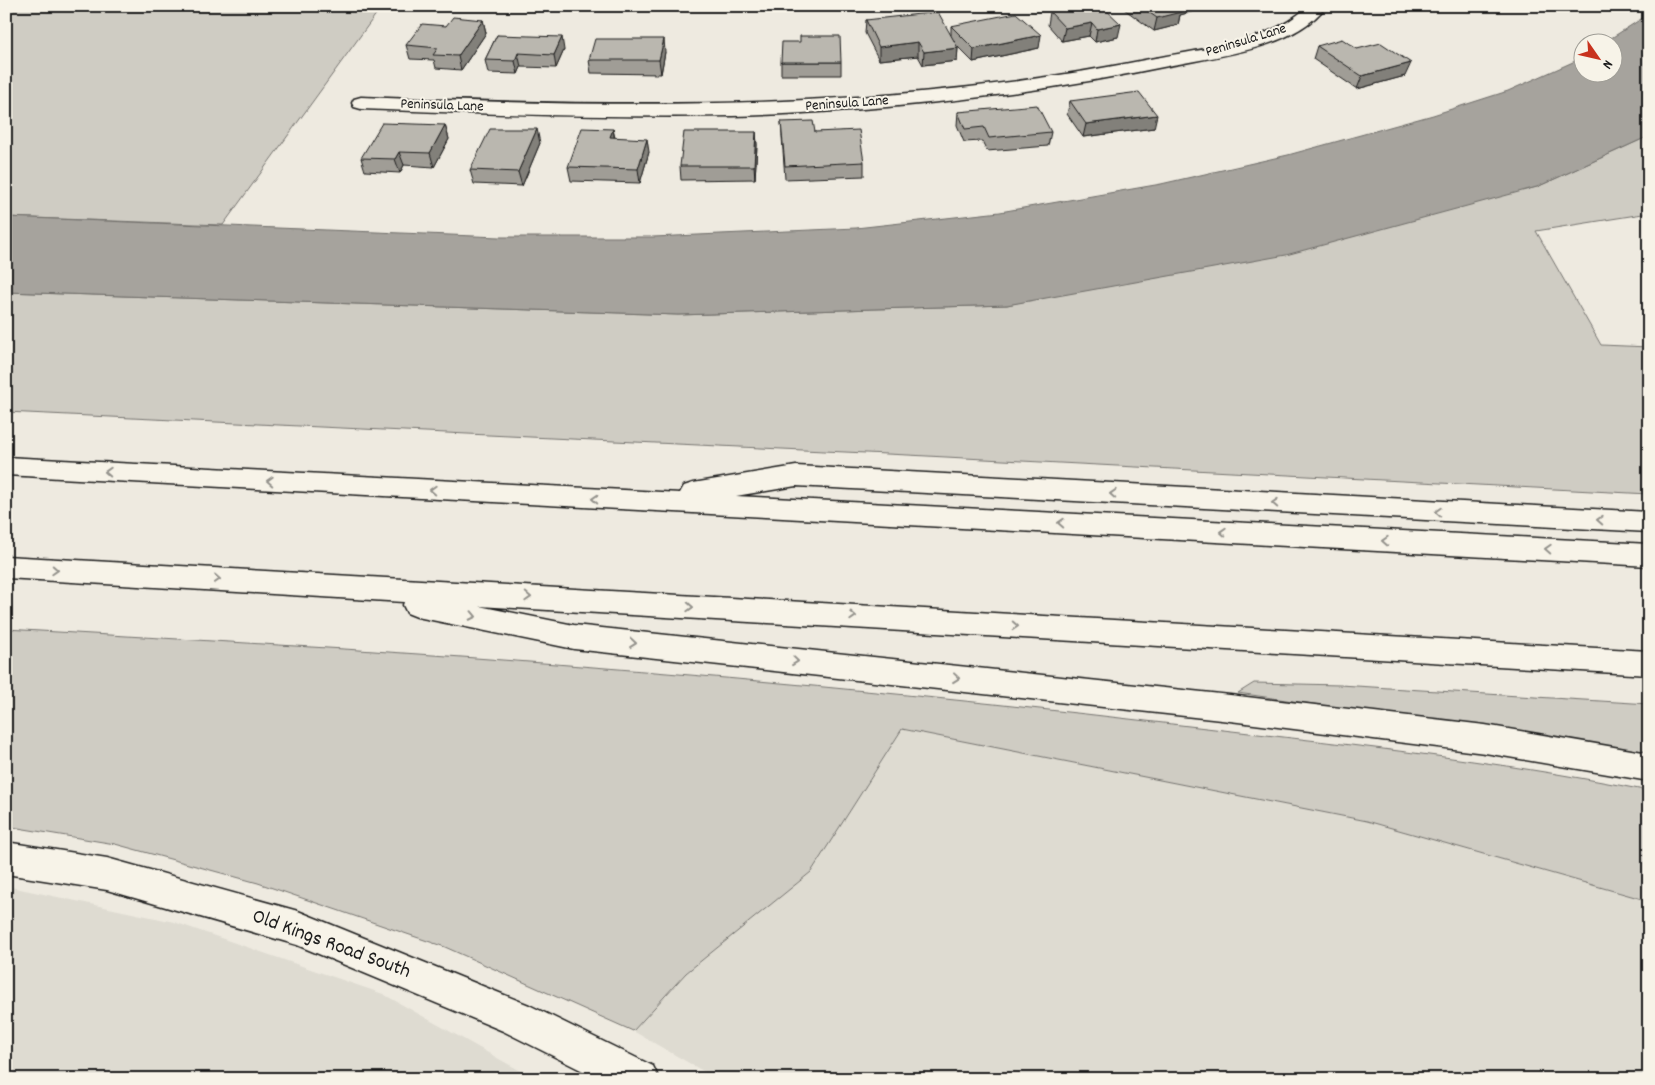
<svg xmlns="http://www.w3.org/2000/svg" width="1655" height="1085" font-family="Dekko,sans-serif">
	<rect width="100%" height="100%" fill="#eeeae0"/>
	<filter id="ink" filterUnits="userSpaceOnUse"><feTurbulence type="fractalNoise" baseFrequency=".02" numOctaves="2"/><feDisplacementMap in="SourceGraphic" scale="10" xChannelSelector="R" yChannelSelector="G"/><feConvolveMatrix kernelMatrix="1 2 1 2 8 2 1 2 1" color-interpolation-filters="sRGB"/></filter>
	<g filter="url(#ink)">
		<!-- built -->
		<path fill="#dedbd1" d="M902 729 1367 821 1649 901V1079H717L633 1031 686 973 811 872Z
			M6 886 174 922 383 994 535 1079H6Z"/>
		<!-- green -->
		<path fill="#cfccc3" stroke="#767470" d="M6 6H382L223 225 6 217Z
			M1649 136V213L1536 231 1601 345 1649 347V494L908 455 6 412V292L678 315 1007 305 1537 187Z
			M6 629C158 638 310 646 462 657 699 674 936 696 1172 724 1332 743 1491 759 1649 791V901L1367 821 902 729 811 872 686 973 633 1031 445 947 258 883 115 844 6 826Z
			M1254 683 1340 685 1649 704V753L1238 693Z"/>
		<!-- water -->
		<path fill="#a6a39d" stroke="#6f6d69" d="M1649 14V136L1537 187 1286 255 1007 305 678 315 6 292V217L499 237H653L856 228 1000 212 1161 184 1288 155 1433 115 1508 91 1582 58V72H1612V42H1605Z"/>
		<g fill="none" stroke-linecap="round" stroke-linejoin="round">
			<defs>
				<path id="minor" d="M1308 6H1326C1294 49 1217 56 1168 66 1024 96 878 112 732 116 608 118 485 114 361 109L354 107 352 103 354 99 361 97C629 108 891 112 1155 58 1206 48 1269 44 1308 6Z"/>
				<path id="tertiary" d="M6 842 107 858 298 911 529 1005 653 1066 659 1079H599L503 1031 297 945 107 890 6 874Z"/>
				<path id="motorway" d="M6 457 680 493 684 486 693 483 796 466 1649 512V532L796 486 736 496 1649 544V566L6 475Z
					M6 556 1649 651V675L479 606 574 625 1230 695 1485 725 1649 753V781L1485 753 1230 721 574 649 417 617 407 613 403 605 404 602 6 578Z"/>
			</defs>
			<!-- minor casing -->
			<use href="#minor" stroke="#1c1c1c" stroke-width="3"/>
			<!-- tertiary casing -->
			<use href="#tertiary" stroke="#1c1c1c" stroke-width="3"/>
			<!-- motorway casing -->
			<use href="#motorway" stroke="#1c1c1c" stroke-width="3"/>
			<!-- minor -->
			<use href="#minor" fill="#f7f3e8" fill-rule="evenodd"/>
			<!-- tertiary -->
			<use href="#tertiary" fill="#f7f3e8" fill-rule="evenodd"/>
			<!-- motorway -->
			<use href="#motorway" fill="#f7f3e8" fill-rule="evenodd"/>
		</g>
		<!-- wall -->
		<path fill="#a09d96" stroke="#1c1c1c" d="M1083 6 1118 37 1095 42 1089 36 1062 41 1048 25 1050 12Z
			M1120 6H1199L1198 10 1180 15 1178 25 1154 31Z
			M483 20 486 33 461 70 436 68 434 60 410 59 406 45 446 26Z
			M866 20 951 35V26L1039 48 973 62 958 47 957 61 923 65 918 56 879 60 865 33Z
			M497 35 564 50 556 68 521 67 518 74 488 73 485 60Z
			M1317 46 1357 49 1405 76 1357 89 1313 59Z
			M665 52 661 74 591 73 589 60Z
			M781 62H841V75H781Z
			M1070 101 1154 128 1083 137 1067 114Z
			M958 112 1051 132 1048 146 987 151 982 141 964 142 957 125Z
			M781 122 815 132 864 162V176L785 179Z
			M445 125 449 139 434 167 404 165 400 173 365 171 361 158Z
			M613 129 615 138 649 152 640 183 571 181 568 167Z
			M756 132 757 145 755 179 681 180 680 166Z
			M540 143 522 186 474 184 470 170Z"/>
		<!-- shaded-wall -->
		<path fill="#82807a" stroke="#1c1c1c" d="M1170 6H1199L1198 10 1180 15 1178 25 1154 31 1157 18Z
			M483 20 486 33 461 70 458 56Z
			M1092 23 1089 36 1062 41 1065 28Z
			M1121 24 1118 37 1095 42 1097 29Z
			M1041 35 1039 48 973 62 974 49Z
			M562 37 564 50 556 68 554 55Z
			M664 39 665 52 661 74 659 60Z
			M918 42V56L879 60V47Z
			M958 48 957 61 923 65 924 52Z
			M518 53 521 67 518 74 515 61Z
			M1411 63 1405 76 1357 89 1362 76Z
			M1157 115 1154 128 1083 137 1086 124Z
			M445 125 449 139 434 167 430 153Z
			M537 129 540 143 522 186 518 172Z
			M613 129 615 142 610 137Z
			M756 132 757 145 755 179 754 166Z
			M647 139 649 152 640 183 638 169Z
			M399 152 404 165 400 173 395 159Z"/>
		<!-- building -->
		<path fill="#bab7af" stroke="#1c1c1c" d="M1083 6H1102L1121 24 1097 29 1092 23 1065 28 1050 12Z
			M1140 6H1172L1181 12 1157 18Z
			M938 12 958 48 924 52 918 42 879 47 866 20Z
			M1016 13 1041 35 974 49 951 26Z
			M453 17 483 20 458 56 433 55 438 48 406 45 422 24 446 26Z
			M497 35 562 37 554 55 518 53 515 61 485 60Z
			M800 36H840L841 62H781L782 42H800Z
			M595 39H664L659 60H589Z
			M1342 39 1357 49 1381 43 1411 63 1362 76 1317 46Z
			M1139 92 1157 115 1086 124 1070 101Z
			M1037 105 1051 132 989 138 984 127 965 129 958 112Z
			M813 121 815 132 859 130 864 162 785 166 781 122Z
			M382 123 445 125 430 153 399 152 395 159 361 158Z
			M582 128 613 129 610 137 647 139 638 169 568 167Z
			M490 129H537L518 172 470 170Z
			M684 132H756L754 166H680Z"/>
		<!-- one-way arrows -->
		<defs><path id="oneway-chevron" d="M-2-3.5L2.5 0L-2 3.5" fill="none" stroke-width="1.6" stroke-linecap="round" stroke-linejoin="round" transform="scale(1.25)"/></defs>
		<g stroke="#94928c">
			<use href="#oneway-chevron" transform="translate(108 472) rotate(-177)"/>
			<use href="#oneway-chevron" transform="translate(270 481) rotate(-177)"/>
			<use href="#oneway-chevron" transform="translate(433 490) rotate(-177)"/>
			<use href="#oneway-chevron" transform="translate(1113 494) rotate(-177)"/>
			<use href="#oneway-chevron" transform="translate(595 499) rotate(-177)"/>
			<use href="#oneway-chevron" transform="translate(1275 503) rotate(-177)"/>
			<use href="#oneway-chevron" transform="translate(1438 512) rotate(-177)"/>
			<use href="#oneway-chevron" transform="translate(1600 520) rotate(-177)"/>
			<use href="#oneway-chevron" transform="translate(1061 523) rotate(-177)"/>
			<use href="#oneway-chevron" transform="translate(1223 532) rotate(-177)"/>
			<use href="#oneway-chevron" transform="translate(1385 541) rotate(-177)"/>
			<use href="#oneway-chevron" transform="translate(1548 549) rotate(-177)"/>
			<use href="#oneway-chevron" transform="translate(55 570) rotate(3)"/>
			<use href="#oneway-chevron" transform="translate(217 579) rotate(3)"/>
			<use href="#oneway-chevron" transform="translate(528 597) rotate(3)"/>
			<use href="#oneway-chevron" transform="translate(690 607) rotate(3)"/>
			<use href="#oneway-chevron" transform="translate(473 616) rotate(12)"/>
			<use href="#oneway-chevron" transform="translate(853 616) rotate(3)"/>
			<use href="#oneway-chevron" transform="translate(1015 626) rotate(3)"/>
			<use href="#oneway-chevron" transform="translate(633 643) rotate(6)"/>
			<use href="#oneway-chevron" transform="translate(795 661) rotate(6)"/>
			<use href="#oneway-chevron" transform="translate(956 678) rotate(6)"/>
		</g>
	</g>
	<g text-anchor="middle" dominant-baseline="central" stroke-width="4" stroke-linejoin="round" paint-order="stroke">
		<!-- far-street labels -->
		<g font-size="15" fill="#1c1c1c" stroke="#f7f3e8">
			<text transform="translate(1246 41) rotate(-17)">Peninsula Lane</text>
			<text transform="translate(847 104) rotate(-4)">Peninsula Lane</text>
			<text transform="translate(442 106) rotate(2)">Peninsula Lane</text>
		</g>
		<!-- near-street labels -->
		<g font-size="21" fill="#1c1c1c" stroke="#f7f3e8">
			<text transform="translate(331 945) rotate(20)">Old Kings Road South</text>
		</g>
	</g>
	<!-- margin -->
	<rect width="1655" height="1085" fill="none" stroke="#f7f3e8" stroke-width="25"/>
	<rect x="12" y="12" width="1630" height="1060" fill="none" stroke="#1c1c1c" stroke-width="2" filter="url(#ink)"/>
	<!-- north arrow -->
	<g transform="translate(1598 58) rotate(124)"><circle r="24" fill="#f7f3e8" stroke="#9f9d96"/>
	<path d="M0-4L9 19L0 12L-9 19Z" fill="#c8321e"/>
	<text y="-8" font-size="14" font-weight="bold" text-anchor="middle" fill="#1c1c1c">N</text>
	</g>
</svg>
